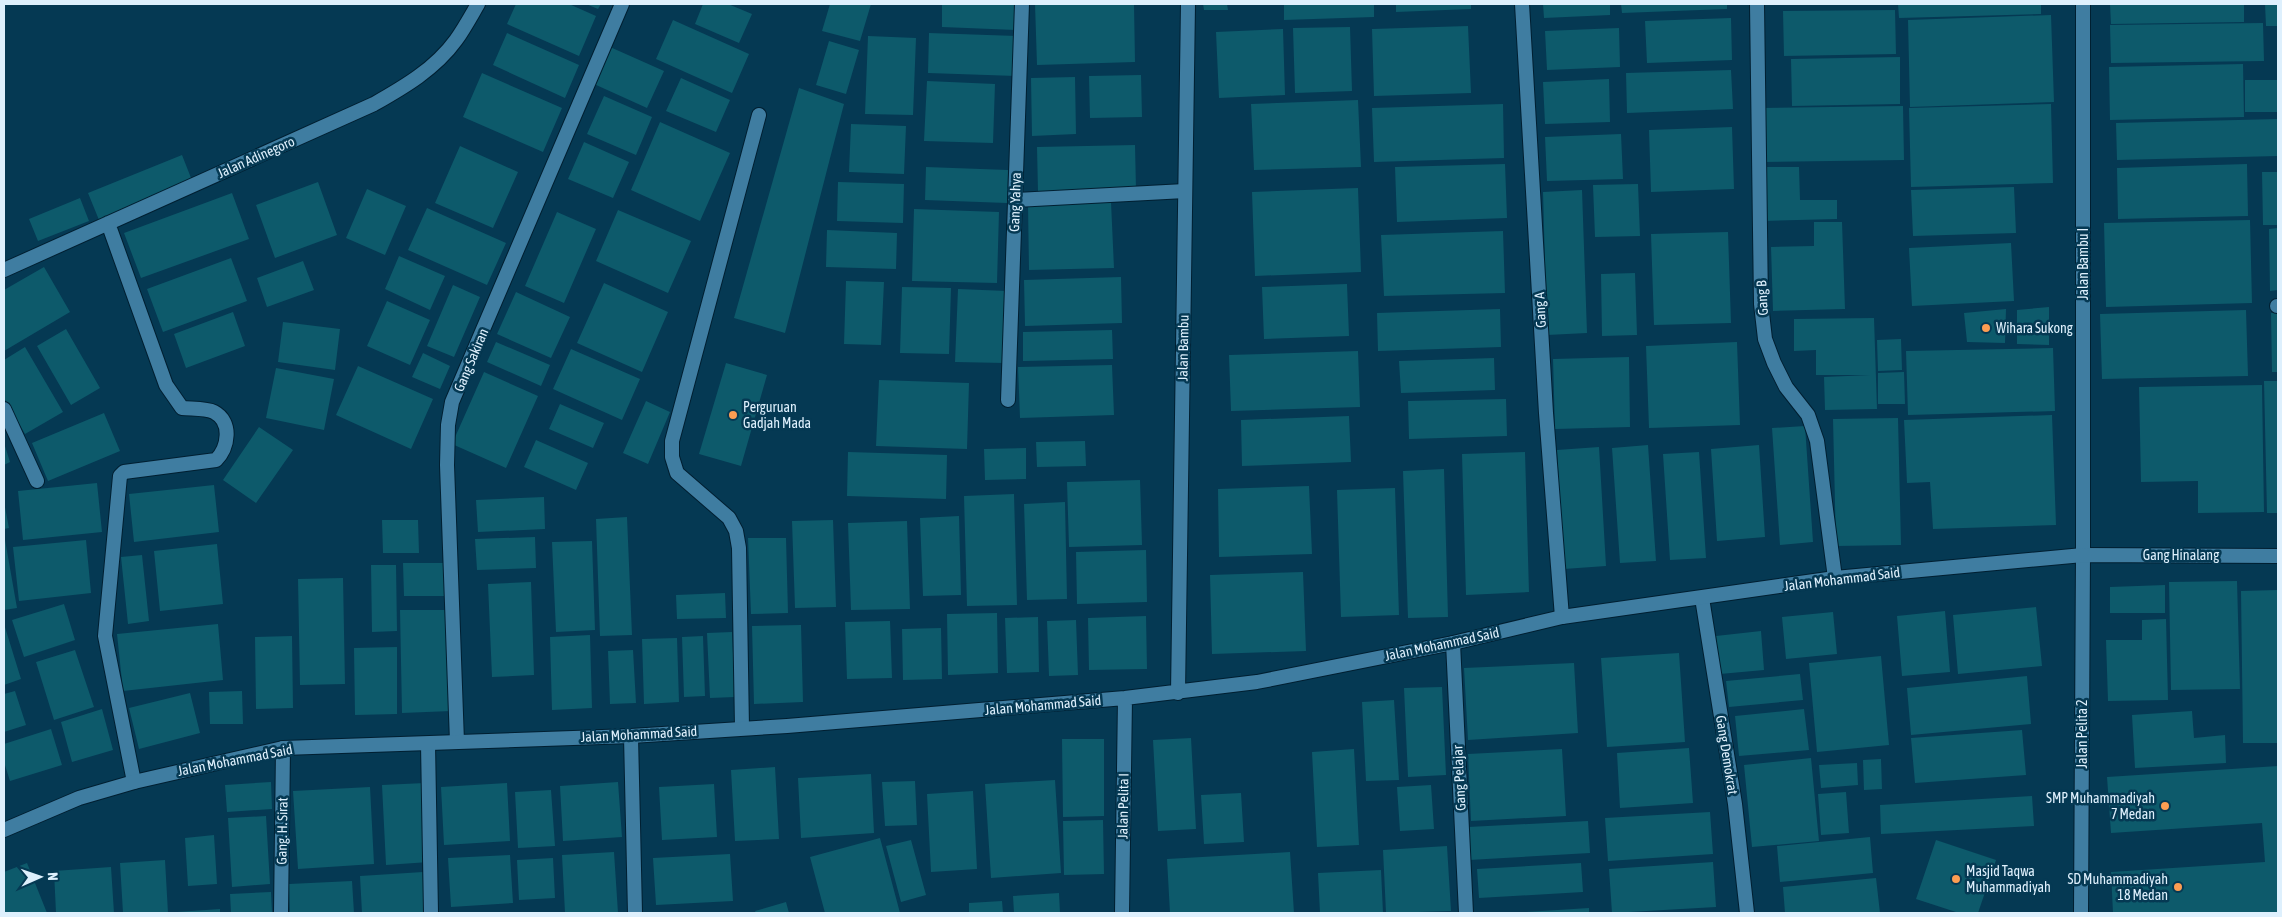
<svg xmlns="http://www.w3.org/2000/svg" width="2282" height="917" font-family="'Asap Condensed',sans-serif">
	<rect width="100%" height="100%" fill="#053953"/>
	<!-- building -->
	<path fill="#0d5a6b" d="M516 4H569L596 16 579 56 507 24Z
		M586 4H601L598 9Z
		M703 4H728L752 14 739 43 695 24Z
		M830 4H871L860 41 822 31Z
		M942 4H1017L1016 30 942 27Z
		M1035 4H1134L1135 62 1037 65Z
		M1203 4H1227L1228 10H1204Z
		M1284 4H1374V17L1284 20Z
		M1396 4H1471V9L1396 12Z
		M1543 4H1610V15L1544 18Z
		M1621 4H1727V9L1622 13Z
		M1898 4H2041V14L1899 18Z
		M2110 4H2244V22L2111 24Z
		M2265 4H2278V26H2266Z
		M1895 10 1896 54 1784 56 1783 11Z
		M2051 15 2054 102 1910 107 1908 20Z
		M1731 18 1732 60 1647 63 1645 21Z
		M673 20 749 54 732 93 656 59Z
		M2263 23 2264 61 2111 63 2110 25Z
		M1468 26 1471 93 1374 96 1372 29Z
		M1350 27 1352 91 1295 93 1293 28Z
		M1619 28 1620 67 1547 70 1545 31Z
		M1283 29 1285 95 1219 98 1216 32Z
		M507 33 579 65 565 98 493 65Z
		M929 33 1017 36 1016 76 928 73Z
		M868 36 916 38 913 115 865 114Z
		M829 41 859 50 846 94 816 85Z
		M610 47 664 71 647 108 594 84Z
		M1900 57V104L1792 106 1791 59Z
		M2243 64 2244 117 2110 120 2109 67Z
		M1731 70 1733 109 1627 113 1626 73Z
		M482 73 562 108 543 152 463 117Z
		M1141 75 1142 117 1090 118 1089 76Z
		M1075 77 1076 134 1032 136 1031 78Z
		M681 78 730 100 716 132 666 111Z
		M1609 79 1610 122 1545 124 1543 82Z
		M2245 80H2278V112H2245Z
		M927 81 995 84 993 143 924 141Z
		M799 88 844 104 785 333 734 318Z
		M604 96 652 117 636 155 587 134Z
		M1358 100 1361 167 1254 170 1251 104Z
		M1503 104 1504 158 1374 162 1372 108Z
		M2051 104 2053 183 1911 187 1909 108Z
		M1903 106 1904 160 1762 162 1761 108Z
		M2278 119V156L2117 160 2116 123Z
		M660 122 730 153 700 221 631 190Z
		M851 124 906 126 904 174 849 172Z
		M1732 127 1734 189 1651 192 1649 130Z
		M1621 134 1623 179 1547 181 1545 137Z
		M584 142 629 162 613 198 568 179Z
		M1135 145 1136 189 1038 192 1037 147Z
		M460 146 518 172 493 228 435 203Z
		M182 155 193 183 99 220 88 193Z
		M1505 164 1507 218 1397 222 1395 167Z
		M2247 164 2248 216 2118 219 2117 168Z
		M926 167 1008 170 1007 203 925 200Z
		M1760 167H1799L1800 200H1837V219L1762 221Z
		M2262 172H2278V225H2263Z
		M318 182 337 235 275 258 256 205Z
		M838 182 904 184 903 223 837 221Z
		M1638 184 1640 236 1595 237 1593 185Z
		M2014 187 2016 233 1913 236 1911 190Z
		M1358 188 1361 272 1255 276 1252 192Z
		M367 189 406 206 385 255 346 238Z
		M1582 190 1587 333 1547 335 1543 192Z
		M232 193 249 239 141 278 124 233Z
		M80 198 89 221 38 241 29 219Z
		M1111 202 1114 268 1029 270 1028 205Z
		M427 208 506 243 487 285 408 250Z
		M914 209 999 212 997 283 912 281Z
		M618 210 691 241 668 293 596 261Z
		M557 212 596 229 564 303 525 286Z
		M2250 220 2252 303 2106 307 2104 223Z
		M1814 222H1842L1845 309 1773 311 1771 247 1814 246Z
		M2278 228V290L2270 291 2269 229Z
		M827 230 897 233 896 269 826 267Z
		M1503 231 1505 293 1384 296 1381 235Z
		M1728 232 1731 323 1654 325 1651 234Z
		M2011 243 2014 301 1912 306 1909 248Z
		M399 256 445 276 430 310 385 289Z
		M231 258 247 301 163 332 147 289Z
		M303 261 314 290 267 307 257 278Z
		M44 267 70 312 4 351V290Z
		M1635 273 1637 335 1602 336 1601 274Z
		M1121 277 1122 323 1025 326 1024 280Z
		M846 281 884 282 881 345 844 344Z
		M604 283 668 312 642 372 577 343Z
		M1347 284 1349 336 1264 339 1262 287Z
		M453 285 480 297 454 357 427 346Z
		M902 287 951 288 949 354 900 353Z
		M958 289 1007 291 1005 363 955 362Z
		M516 292 570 317 551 358 497 334Z
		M387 301 430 320 410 365 367 346Z
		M2049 307V345L2017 344V310Z
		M1500 309 1501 347 1378 351 1377 313Z
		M2006 309 2005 343 1967 342 1964 313Z
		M2246 310 2248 376 2102 379 2100 314Z
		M233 312 245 346 186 368 174 334Z
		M2271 313H2278V372H2272Z
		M1874 318 1877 409 1825 410 1824 377 1870 375H1816V350L1794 351V319Z
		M283 322 340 329 335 370 278 362Z
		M66 329 100 388 71 405 37 346Z
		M1112 330 1113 359 1023 361V332Z
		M1901 339 1902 370 1878 371 1877 340Z
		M496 342 550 365 541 386 487 362Z
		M1737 342 1740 425 1649 428 1646 346Z
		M25 347 63 412 25 434 4 398V360Z
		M2053 348 2055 411 1908 415 1906 351Z
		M571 349 640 379 622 420 553 389Z
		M1358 351 1360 407 1231 411 1229 355Z
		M423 353 450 366 440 389 412 377Z
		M1629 357 1630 427 1555 429 1553 359Z
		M1494 358 1495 390 1401 393 1399 361Z
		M726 363 767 375 741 466 699 454Z
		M1112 365 1114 415 1020 418 1018 367Z
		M358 366 433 399 411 449 336 415Z
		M276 368 334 379 324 430 266 418Z
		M484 372 538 396 506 468 452 444Z
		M1904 372 1905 404H1878V373Z
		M879 380 969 383 967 449 876 446Z
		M2264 381H2278V513H2267Z
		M2262 385 2264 512 2198 513V481L2141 482 2139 387Z
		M1506 399 1507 436 1409 439 1408 401Z
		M646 401 670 412 648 464 623 453Z
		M560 404 604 423 593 448 549 429Z
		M104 413 120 451 48 481 32 443Z
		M2052 415 2056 525 1933 529 1930 482 1907 483 1904 420Z
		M1349 416 1351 462 1242 466 1241 420Z
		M1898 418 1901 545 1836 546 1833 419Z
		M1805 426 1813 542 1780 545 1772 428Z
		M259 427 293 450 256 503 223 480Z
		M536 440 588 463 576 490 524 467Z
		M1085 441 1086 466 1037 467 1036 442Z
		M4 443 10 462 4 465Z
		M1648 445 1656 561 1620 563 1612 448Z
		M1759 445 1765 537 1717 541 1711 449Z
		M1599 447 1606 566 1564 569 1557 450Z
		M1026 448V479L985 480 984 449Z
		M848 452 947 455 946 499 847 496Z
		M1525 452 1529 592 1466 595 1462 454Z
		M1699 452 1706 558 1670 560 1663 454Z
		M1444 469 1448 617 1408 618 1403 471Z
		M1140 480 1142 545 1069 547 1067 482Z
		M97 483 102 532 23 540 18 491Z
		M214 485 219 532 134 542 129 494Z
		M1309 486 1312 554 1219 557 1218 489Z
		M1395 488 1399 615 1341 617 1337 490Z
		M1014 494 1017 605 967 606 964 496Z
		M544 497 545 529 478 532 476 500Z
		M4 502 9 528 4 529Z
		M1065 502 1067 599 1027 600 1024 504Z
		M959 516 961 595 923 596 920 518Z
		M627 517 632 635 600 636 596 519Z
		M382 520H418L419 553H383Z
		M833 520 836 607 795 608 792 521Z
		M907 521 910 609 851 610 848 523Z
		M4 534 17 608 4 610Z
		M535 537 536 568 477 570 475 539Z
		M748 538H786L788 613 751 614Z
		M86 540 91 593 19 601 13 547Z
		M592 541 595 630 556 632 552 542Z
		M217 544 223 604 160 611 154 551Z
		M1146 550 1147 602 1077 604 1076 552Z
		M142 555 149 621 128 624 121 557Z
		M403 563H445L446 596H404Z
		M371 565H396L397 631 372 632Z
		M1303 572 1306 651 1212 654 1210 575Z
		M343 578 345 684 300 685 298 579Z
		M2237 581 2240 689 2171 690 2169 582Z
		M531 582 534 675 492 677 488 584Z
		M2165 585V613H2110V587Z
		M2278 590V743H2243L2241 591Z
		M725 593 726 618 677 619 676 595Z
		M64 604 75 640 24 657 12 620Z
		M2036 607 2042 666 1958 674 1953 615Z
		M400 610H449L451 711 402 713Z
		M1945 611 1950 672 1902 676 1897 616Z
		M1833 612 1837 654 1786 659 1782 617Z
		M997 613 998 673 948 675 947 614Z
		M1146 616 1147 669 1089 670 1088 618Z
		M1038 617 1039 672 1007 673 1005 618Z
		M2166 619 2168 700 2108 701 2106 640H2142V620Z
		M1076 620 1078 675 1049 676 1047 621Z
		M890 621 892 678 847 679 845 622Z
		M4 624 21 679 4 685Z
		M218 624 223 680 123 691 117 634Z
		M801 625 803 702 754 704 752 626Z
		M941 628 942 679 903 680 902 629Z
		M1761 631 1764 670 1720 674 1716 636Z
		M732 632 735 697 710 698 707 633Z
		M590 635 592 708 552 710 550 637Z
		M292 636 293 708 256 709 255 637Z
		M703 636 705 696 684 697 682 637Z
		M677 638 679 702 644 704 642 639Z
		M397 647V714L355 715 354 648Z
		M75 650 94 707 54 720 36 662Z
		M633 650 636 703 610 704 608 651Z
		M1679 653 1685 742 1607 747 1601 658Z
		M1881 656 1889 745 1817 752 1809 663Z
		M1574 663 1578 733 1468 740 1464 668Z
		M1800 674 1803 700 1729 707 1726 681Z
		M2027 676 2031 724 1911 735 1907 688Z
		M1442 687 1446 775 1408 777 1404 688Z
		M15 691 26 725 4 732V694Z
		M242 691 243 724H210L209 692Z
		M190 693 200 733 139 749 129 708Z
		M1394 700 1399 780 1366 781 1362 702Z
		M102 709 113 750 72 762 61 722Z
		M1804 709 1809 750 1739 756 1735 716Z
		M2192 711 2194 738 2225 735 2226 763 2135 768 2132 715Z
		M51 729 62 765 10 781 4 762V744Z
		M2022 730 2026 775 1915 783 1911 738Z
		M1191 738 1196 829 1158 831 1153 740Z
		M1062 739H1104V816L1063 817Z
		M1689 748 1693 803 1620 808 1617 753Z
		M1354 749 1359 845 1317 847 1312 752Z
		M1562 749 1566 816 1471 821 1468 754Z
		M1811 758 1819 841 1752 847 1744 765Z
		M1881 759 1882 789 1864 790 1863 760Z
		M1857 763 1858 785 1821 788 1819 765Z
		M2278 766V913H2113L2111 872 2265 862 2262 823 2111 833 2107 777Z
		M775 767 779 839 735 841 731 770Z
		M871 774 874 833 801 838 798 778Z
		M1055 780 1061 873 991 878 985 784Z
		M915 781 917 825 885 826 882 782Z
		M271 782 272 809 227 812 225 785Z
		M618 782 622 837 563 841 560 786Z
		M425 783 429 862 386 865 382 785Z
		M507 783 510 841 444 845 441 787Z
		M714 784 717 837 662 840 659 787Z
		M1431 785 1434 829 1400 831 1397 787Z
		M370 787 374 864 298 869 293 791Z
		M551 790 555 846 518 848 515 792Z
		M973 791 977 869 931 872 927 794Z
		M1846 792 1849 833 1821 835 1818 794Z
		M1241 793 1244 842 1204 844 1201 795Z
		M2032 796 2034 826 1881 834 1880 805Z
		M1710 812 1713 854 1608 861 1605 818Z
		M266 816 270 884 232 887 228 818Z
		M1103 820 1104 874 1064 875 1063 821Z
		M1588 821 1590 853 1469 860 1468 827Z
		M214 835 217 884 188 886 185 838Z
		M1870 837 1873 873 1780 882 1777 846Z
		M880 838 900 913H825L810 857Z
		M911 840 926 895 901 902 886 846Z
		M1936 840 1996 860 1978 913H1959L1916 899Z
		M1447 846 1451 911 1386 913 1383 850Z
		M614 852 618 913H565L562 855Z
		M1290 852 1294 913H1170L1167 859Z
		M730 854 733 901 656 905 653 858Z
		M510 855 513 903 451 907 448 858Z
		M553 858 555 898 519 900 517 860Z
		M165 860 168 913H123L120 863Z
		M1713 862 1716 907 1612 913 1609 869Z
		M27 863 47 913H4V872Z
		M1581 863 1583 892 1479 898 1477 869Z
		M111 867 114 913H56L54 871Z
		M1381 870 1383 913H1320L1318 873Z
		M423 872 426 913H362L360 876Z
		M1876 878 1880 913H1785L1783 887Z
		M352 881 354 913H290L289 884Z
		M271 892 272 913H231L230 894Z
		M1059 893 1060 913H1014L1013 896Z
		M1002 901 1003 913H969V903Z
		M786 902 789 913H756L755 911Z
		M1589 908V913H1526V912Z
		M220 909V913H177V912Z"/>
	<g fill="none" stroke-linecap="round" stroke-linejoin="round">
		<defs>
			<path id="minor" d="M1522 4 1546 413 1562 617
				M1757 4 1761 304 1765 339 1774 363 1786 387 1808 415 1817 441 1835 578
				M1015 200 1185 191
				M108 223 166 385 182 408C192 409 206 408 214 412 233 422 228 448 216 460L124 472 120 476 105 636 134 782
				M4 270 374 104C404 87 435 69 456 40 464 29 471 16 478 4
				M2277 306H2278
				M1008 400 1022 4
				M4 409 37 481
				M1702 598 1735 804 1747 913
				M1453 643 1466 913
				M742 728 739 548 736 531 729 518 677 473 672 457V441L759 115
				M631 736 635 913
				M457 742 447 465 448 425 452 402 622 4
				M428 744 431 913
				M281 913 283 748
				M2081 913 2083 555V4"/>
			<path id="tertiary" d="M1178 693 1188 4
				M4 830 79 798 134 782 283 748 631 736 787 726 1125 698 1257 682 1453 643 1562 617 1835 578 2083 555 2278 556
				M1122 913 1125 698"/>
		</defs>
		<!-- minor casing -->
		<use href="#minor" stroke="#001f31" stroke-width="16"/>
		<!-- tertiary casing -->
		<use href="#tertiary" stroke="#001f31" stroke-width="16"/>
		<!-- minor -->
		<use href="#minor" stroke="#3f7da1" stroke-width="14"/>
		<!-- tertiary -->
		<use href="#tertiary" stroke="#3f7da1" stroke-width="14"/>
	</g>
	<!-- markers -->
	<g fill="#fc9d52" stroke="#053953" stroke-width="2">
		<circle cx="1986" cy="328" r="5"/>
		<circle cx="733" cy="415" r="5"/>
		<circle cx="2165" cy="806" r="5"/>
		<circle cx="1956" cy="879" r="5"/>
		<circle cx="2178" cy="887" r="5"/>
	</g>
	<g text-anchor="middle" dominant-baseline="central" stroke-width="5" stroke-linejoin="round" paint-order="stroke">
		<!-- street labels -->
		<g font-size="14" fill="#def0fd" stroke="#053953">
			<text transform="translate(256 157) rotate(-24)">Jalan Adinegoro</text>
			<text transform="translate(1015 202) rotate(-88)">Gang Yahya</text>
			<text transform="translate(2083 264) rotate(-90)">Jalan Bambu I</text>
			<text transform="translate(1762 298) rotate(-93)">Gang B</text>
			<text transform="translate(1540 310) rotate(-93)">Gang A</text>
			<text transform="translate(1183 348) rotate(-89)">Jalan Bambu</text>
			<text transform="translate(471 360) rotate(-67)">Gang Sakiran</text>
			<text x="2181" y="555">Gang Hinalang</text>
			<text transform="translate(1842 579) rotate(-7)">Jalan Mohammad Said</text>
			<text transform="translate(1442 644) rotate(-12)">Jalan Mohammad Said</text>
			<text transform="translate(1043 705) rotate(-5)">Jalan Mohammad Said</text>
			<text transform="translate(639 734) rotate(-3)">Jalan Mohammad Said</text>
			<text transform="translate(2082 734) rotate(-90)">Jalan Pelita 2</text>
			<text transform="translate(1727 755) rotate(81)">Gang Demokrat</text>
			<text transform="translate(235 760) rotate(-11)">Jalan Mohammad Said</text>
			<text transform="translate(1459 778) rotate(-93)">Gang Pelajar</text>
			<text transform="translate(1123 806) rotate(-89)">Jalan Pelita I</text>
			<text transform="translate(282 831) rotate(-89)">Gang. H. Sirat</text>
		</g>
		<!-- poi labels -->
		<g font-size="14" fill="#def0fd" stroke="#053953" text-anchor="start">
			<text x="1996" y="328">Wihara Sukong</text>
			<text x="743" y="407">Perguruan<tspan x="743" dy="16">Gadjah Mada</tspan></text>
			<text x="2155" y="798" text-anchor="end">SMP Muhammadiyah<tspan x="2155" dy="16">7 Medan</tspan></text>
			<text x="1966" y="871">Masjid Taqwa<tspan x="1966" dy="16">Muhammadiyah</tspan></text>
			<text x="2168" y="879" text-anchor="end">SD Muhammadiyah<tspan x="2168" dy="16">18 Medan</tspan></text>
		</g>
	</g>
	<!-- border -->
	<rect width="2282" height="917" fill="none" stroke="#def0fd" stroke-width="10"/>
	<!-- north arrow -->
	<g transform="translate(40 877) rotate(88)" stroke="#053953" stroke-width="4" paint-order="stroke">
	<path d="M0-4L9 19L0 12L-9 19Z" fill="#def0fd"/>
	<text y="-8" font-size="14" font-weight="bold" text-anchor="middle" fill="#def0fd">N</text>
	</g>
</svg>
